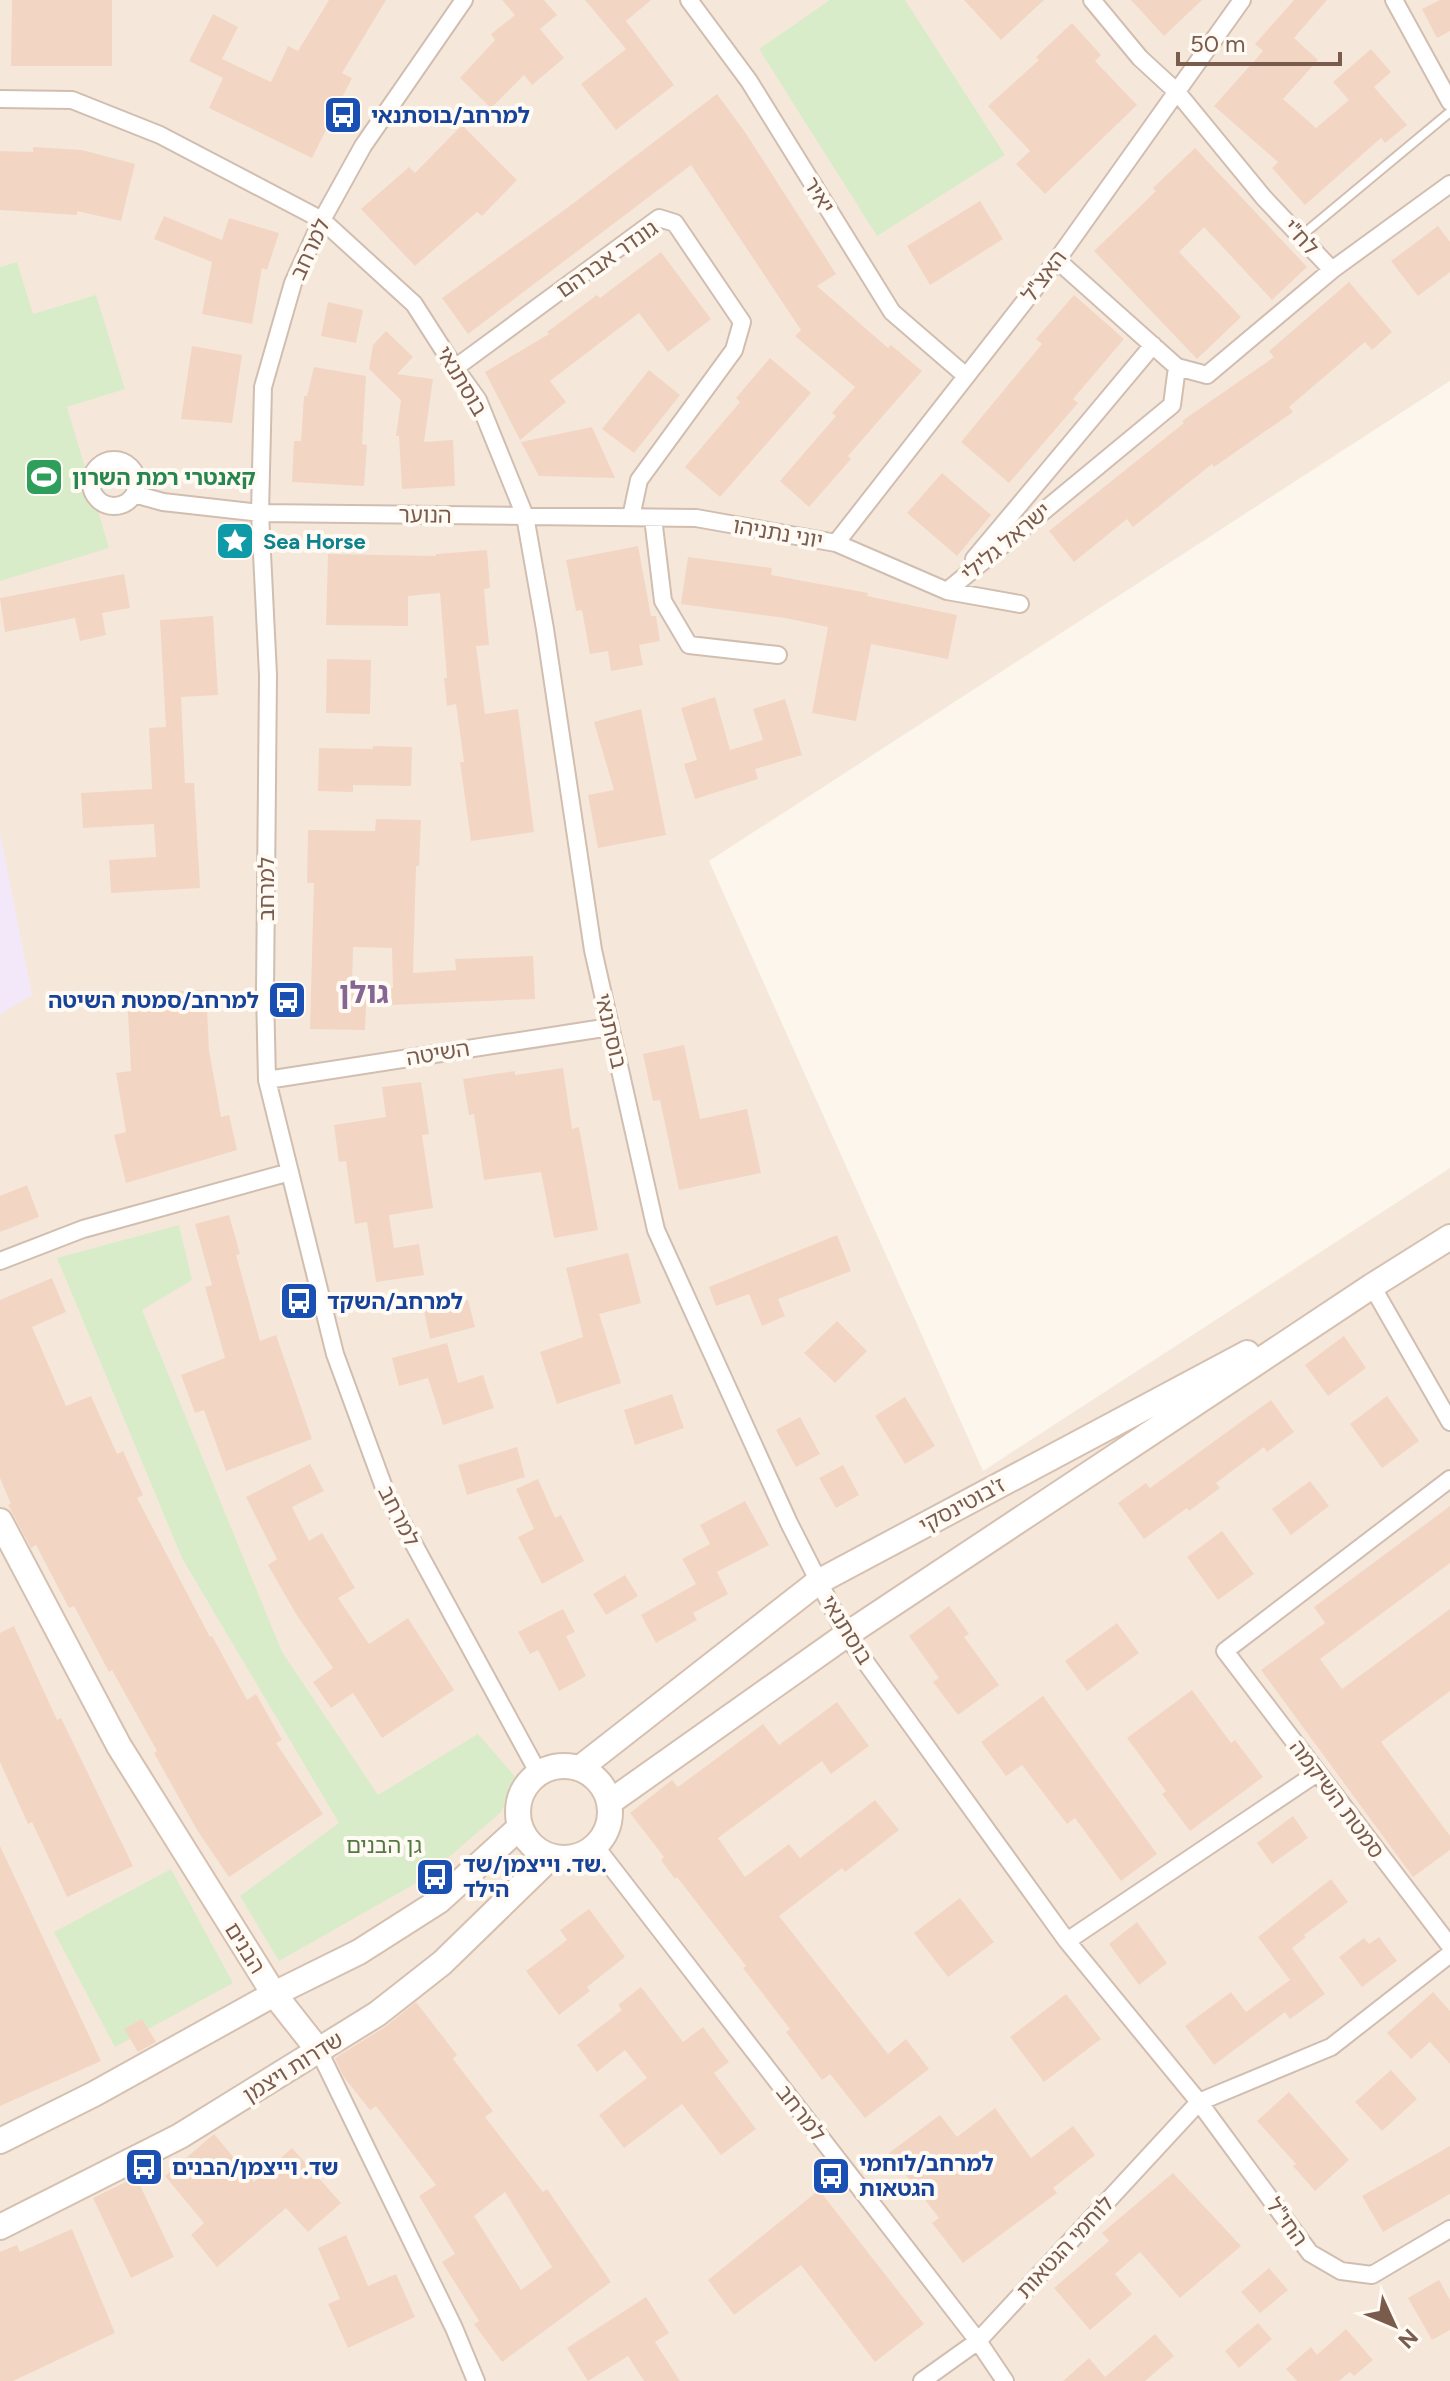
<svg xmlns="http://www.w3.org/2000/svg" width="1450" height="2381" font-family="Figtree,'Noto Sans Hebrew',sans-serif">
	<rect width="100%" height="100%" fill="#fdf6ec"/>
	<!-- residential -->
	<path fill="#f5e8da" d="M0 0H1450V381L709 861 983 1471 1450 1168V2381H0Z"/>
	<!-- education -->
	<path fill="#f3e8fa" d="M0 833 32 995 0 1014Z"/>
	<!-- green -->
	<path fill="#d8ecc9" d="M830 0H905L1005 155 877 236 759 49Z
		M17 262 33 314 96 295 125 389 67 407 109 548 0 581V267Z
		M179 1225 192 1280 142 1310 282 1652 378 1795 478 1734 518 1780 501 1812 425 1878 279 1961 240 1896 339 1823 182 1558 57 1258Z
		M171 1869 233 1983 115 2047 54 1932Z"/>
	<!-- building -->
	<path fill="#f3d5c3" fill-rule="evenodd" d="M12 0H112V66H11Z
		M329 0H386L342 73 352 78 312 158 209 108 223 78 189 61 213 14 238 27 222 59 271 82 288 46 298 51Z
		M502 0H544L557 15 540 29 564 58 532 85 524 75 491 108 460 78 495 40 491 34 515 15Z
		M585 0H651L626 21 674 85 616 130 581 84 626 49Z
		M964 0H1044L1001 40Z
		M1131 0H1202L1164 36Z
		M1294 0H1327L1294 38 1318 60 1283 99 1316 128 1349 100 1333 82 1371 49 1391 72 1374 87 1407 125 1385 143 1381 138 1305 205 1272 168 1278 162 1214 106 1263 51 1255 44Z
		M1440 0H1450V31L1437 38 1422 9Z
		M1072 23 1101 55 1095 61 1137 105 1045 194 1016 164 1030 151 988 106 1039 60 1036 57Z
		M717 94 745 132 836 274 817 286 888 348 891 345 922 371 848 456 851 459 809 507 780 481 836 416 832 413 855 387 795 336 801 330 691 165 468 334 442 298 567 208Z
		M462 125 517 180 482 216 477 212 415 266 361 209 409 167 415 173Z
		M33 147 82 150 135 164 121 221 77 211V215L0 210V151L33 152Z
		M1195 148 1307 267 1272 300 1204 227 1179 252 1241 317 1197 359 1094 251 1156 191 1153 188Z
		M980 201 1003 239 930 285 907 246Z
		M164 216 222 240 229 218 279 233 267 270 262 268 252 324 202 314 212 262 154 239Z
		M1438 226 1450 242V272L1418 296 1391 261Z
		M661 252 711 319 668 352 639 313 550 381 566 402 520 440 485 372 549 334 547 332 597 295 600 298Z
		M1349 282 1392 332 1372 350 1365 342 1289 407 1293 412 1214 467 1212 464 1133 527 1127 519 1074 562 1049 531 1184 423 1182 421 1274 357 1269 351Z
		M1074 295 1124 339 1073 399 1078 403 1009 483 961 442 1042 344 1036 339Z
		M328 302 363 310 356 343 321 336Z
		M386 331 413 357 397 374 433 379 424 442 453 440 455 486 402 489 399 436H396L401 400 369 369 373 345Z
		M192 346 242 355 232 423 181 419Z
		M770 358 811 393 720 497 685 467 740 402 736 398Z
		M314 367 366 376 362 444 367 445 364 486 292 482 294 441H301L304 396H307Z
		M649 370 680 395 634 453 602 429Z
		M592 427 615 478 539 476 521 442Z
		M942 473 991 515 957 556 907 513Z
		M638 546 651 616H656L660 641 639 645 643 665 611 671 608 651 590 654 582 610 576 611 566 560Z
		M487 550 490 588 484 589 489 645 476 646 485 714 518 709 534 832 471 841 460 762H464L456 704 447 706 444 678H447L440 593 408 596V626L326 625 328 554 436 556V554Z
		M688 557 772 568 771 575 868 593 867 596 957 615 948 659 871 644 856 721 812 713 828 627 785 618 681 604Z
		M124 574 130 608 102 613 106 635 80 641 75 618 5 632 0 598Z
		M213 616 218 695 181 697 185 783H194L200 888 111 893 109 860 156 857 154 824 83 828 81 793 152 789 149 728 166 727 160 620Z
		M327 659 371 660 370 714 326 713Z
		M715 697 730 750 763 740 753 709 785 699 802 755 755 769 758 779 695 799 684 764 697 760 681 708Z
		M641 709 666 835 598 848 588 795 614 790 594 722Z
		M373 746 412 747 411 786 353 785V792L318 791 319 748 373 749Z
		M376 819 421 820 419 866H416L413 973 456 970 455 959 533 956 535 999 366 1006 365 1030 310 1029 314 883H307L308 830 375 831ZM353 947 392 948 393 988 352 987Z
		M206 990 209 1050 221 1117 229 1115 237 1150 126 1183 114 1135 126 1132 116 1073 131 1071 127 994Z
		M684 1045 700 1119 747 1109 761 1173 679 1190 660 1100 653 1101 643 1054Z
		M563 1068 572 1129 579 1127 598 1230 554 1238 541 1172 484 1180 474 1114 469 1115 463 1079 515 1071V1075Z
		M421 1082 429 1134 422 1135 433 1208 389 1215 394 1248 419 1244 424 1275 376 1282 367 1222 355 1224 346 1161 339 1162 334 1125 386 1117 382 1087Z
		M27 1185 39 1217 0 1232V1196Z
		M229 1215 240 1254 236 1255 260 1341 276 1335 312 1439 226 1471 204 1410 195 1413 181 1375 225 1358 205 1287 212 1285 195 1224Z
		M837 1235 851 1271 778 1299 785 1316 762 1326 749 1294 716 1306 709 1287Z
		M628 1253 641 1303 599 1314 621 1383 557 1404 540 1352 583 1337 566 1268Z
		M52 1278 66 1312 32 1327 66 1406 91 1396 117 1454 123 1451 143 1495 137 1498 210 1637 212 1636 247 1700 256 1694 282 1740 276 1743 323 1814 229 1877 197 1830 154 1753 157 1751 112 1670 109 1672 74 1606 69 1608 36 1545 31 1548 8 1505 11 1504 0 1478V1300Z
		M468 1300 475 1327 430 1339 424 1311Z
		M837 1321 867 1351 835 1383 804 1353Z
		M1344 1336 1366 1368 1328 1396 1305 1365Z
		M447 1343 458 1383 483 1375 494 1408 443 1425 428 1378 399 1386 392 1358Z
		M672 1394 684 1428 635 1445 624 1410Z
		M1387 1396 1419 1441 1382 1468 1350 1424Z
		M905 1397 935 1446 905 1464 875 1416Z
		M1271 1400 1294 1432 1267 1452 1264 1447 1216 1483 1220 1488 1189 1511 1187 1508 1144 1539 1118 1503 1146 1483 1150 1488Z
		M800 1417 820 1454 796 1467 776 1430Z
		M517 1447 525 1477 467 1495 458 1465Z
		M310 1464 324 1491 292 1507 309 1541 322 1533 355 1588 338 1598 369 1644 408 1618 454 1690 382 1738 353 1693 331 1708 313 1682 333 1668 296 1614 268 1565 277 1559 246 1497Z
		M843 1465 859 1495 836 1508 819 1478Z
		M538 1479 555 1518 561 1515 584 1561 542 1584 518 1537 534 1529 516 1489Z
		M1310 1481 1329 1506 1291 1535 1272 1509Z
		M745 1501 769 1545 717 1572 728 1594 693 1613 697 1620 656 1643 641 1615 696 1584 682 1559 710 1544 700 1525Z
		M1450 1506V1563L1320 1659 1342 1689 1450 1609V1691L1381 1742 1450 1836V1850L1413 1877 1261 1670 1325 1623 1314 1607Z
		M1222 1531 1254 1574 1218 1600 1187 1557Z
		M625 1575 638 1596 606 1615 593 1594Z
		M949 1606 969 1634 964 1637 999 1685 958 1715 933 1682 939 1678 909 1636Z
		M563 1609 575 1632 566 1636 586 1676 559 1691 538 1650 530 1654 518 1632Z
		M1117 1623 1139 1653 1087 1691 1065 1661Z
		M14 1626 57 1720 61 1718 133 1866 67 1897 32 1822 28 1824 0 1762V1633Z
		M1192 1690 1231 1743 1235 1740 1263 1777 1190 1831 1162 1794 1166 1791 1127 1738Z
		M1043 1696 1157 1854 1121 1881 1075 1818 1067 1824 1022 1765 1006 1776 981 1742Z
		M837 1702 869 1746 831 1774 822 1761 718 1838 745 1877 789 1844 800 1858 875 1800 899 1830 845 1872 842 1868 779 1916 888 2054 906 2039 929 2069 865 2118 830 2074 822 2080 786 2032 790 2029 743 1968 746 1966 677 1877 675 1879 661 1860 664 1857 630 1813 672 1780 678 1787 763 1724 779 1745Z
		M1293 1816 1308 1838 1272 1864 1257 1843Z
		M0 1846 101 2061 0 2106Z
		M1331 1879 1348 1902 1304 1935 1306 1937 1292 1948 1325 1994 1290 2019 1285 2012 1214 2065 1185 2026 1231 1992 1246 2012 1290 1980 1258 1937Z
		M960 1898 994 1942 948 1977 914 1933Z
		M589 1909 625 1957 587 1987 590 1991 559 2015 526 1971 567 1940 560 1930Z
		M1137 1922 1167 1963 1139 1985 1109 1944Z
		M1379 1937 1397 1961 1362 1987 1339 1957 1364 1938 1369 1944Z
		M641 1987 683 2042 703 2027 729 2062 714 2073 756 2129 721 2155 682 2104 624 2148 599 2115 647 2078 625 2050 597 2072 577 2045 622 2010 618 2005Z
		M1433 1992 1450 2011V2064L1430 2042 1411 2059 1387 2033Z
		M1066 1994 1101 2039 1044 2082 1010 2037Z
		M416 2002 457 2055 453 2059 493 2111 485 2117 543 2192 547 2189 611 2282 502 2362 474 2324 479 2321 442 2262 455 2254 419 2196 436 2185 376 2106 370 2110 343 2076 335 2058 385 2027ZM505 2192 552 2267 521 2290 474 2216Z
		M142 2019 156 2042 138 2052 124 2029Z
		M1391 2070 1417 2099 1382 2131 1355 2102Z
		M1289 2092 1349 2160 1315 2191 1293 2166 1296 2164 1257 2121Z
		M995 2108 1031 2158 1073 2126 1095 2155 1053 2188 1057 2193 963 2263 932 2223 939 2218 889 2153 940 2115 957 2137Z
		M214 2134 254 2182 292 2148 341 2203 308 2232 286 2208 217 2267 191 2235 204 2223 165 2176Z
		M1450 2146V2194L1383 2232 1362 2196Z
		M1173 2173 1241 2246 1180 2298 1140 2252 1115 2274 1132 2294 1090 2330 1054 2288 1109 2241 1102 2233Z
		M136 2177 174 2257 131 2278 93 2198Z
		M819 2190 924 2324 875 2362 801 2265 734 2315 708 2280Z
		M72 2229 115 2333 13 2381H0V2252L17 2245 20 2252Z
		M346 2235 368 2286 396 2274 415 2317 348 2348 328 2304 340 2299 318 2248Z
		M1269 2268 1288 2290 1260 2313 1241 2292Z
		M1439 2280 1450 2300V2330L1432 2340 1408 2298Z
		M646 2297 669 2333 655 2342 680 2381H644L628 2356 588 2381 567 2348Z
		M1258 2323 1272 2339 1239 2368 1225 2351Z
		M1346 2329 1373 2360 1354 2376 1350 2372 1339 2381H1297L1286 2369 1311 2347 1317 2355Z
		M1155 2334 1174 2356 1145 2381H1063L1089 2358 1105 2377Z"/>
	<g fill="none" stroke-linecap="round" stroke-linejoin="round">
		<defs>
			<path id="lane" d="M1301 236 1450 112"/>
			<path id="street" d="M464 0 363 146 322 220 293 283 263 387 260 513 268 675 265 992 267 1080 335 1354 386 1493 539 1774
				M689 0 749 81 892 312 966 376
				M1092 0 1140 58 1177 92 1264 198 1332 270 1450 184
				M1394 0 1450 102
				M0 99 72 100 160 135 322 220 414 304 455 368 478 400 525 516 545 629 593 950 656 1230 789 1523 846 1635 1067 1941 1199 2102 1310 2253 1341 2271 1372 2275 1450 2229
				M1057 260 1177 367 1207 375 1332 270
				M455 368 659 218 675 223 742 322 734 350 639 480 631 517
				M91 483a23 23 0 1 1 46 0a23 23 0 1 1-46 0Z
				M134 494 163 502 260 513 696 518 836 543 947 591 1020 604
				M653 518 663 601 689 645 778 655
				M836 543 1057 260 1242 0
				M974 559 1153 345
				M947 591 1172 405 1177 367
				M267 1080 610 1027
				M0 1261 83 1229 290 1172
				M1372 1286 1450 1422
				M1450 1479 1225 1651 1450 1946
				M596 1847 978 2341 1005 2381
				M1067 1941 1317 1773
				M319 2051 454 2328 476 2381
				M922 2381 978 2341 1199 2102 1331 2047 1450 1954"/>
			<path id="secondary" d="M0 1521 119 1746 274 1994 319 2051
				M518 1812a46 46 0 1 1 92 0a46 46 0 1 1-92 0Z
				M580 1768 818 1582 1247 1353
				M610 1802 846 1635 1372 1286 1450 1237
				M0 2141 94 2094 274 1994 359 1952 439 1901 520 1827
				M0 2227 180 2136 377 2014 442 1963 551 1857"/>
		</defs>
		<!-- lane casing -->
		<use href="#lane" stroke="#d1beb0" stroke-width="12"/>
		<!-- street casing -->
		<use href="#street" stroke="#d1beb0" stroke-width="20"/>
		<!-- secondary casing -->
		<use href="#secondary" stroke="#d6c0b0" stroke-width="28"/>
		<!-- lane -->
		<use href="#lane" stroke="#fff" stroke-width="8"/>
		<!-- street -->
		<use href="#street" stroke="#fff" stroke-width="16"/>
		<!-- secondary -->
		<use href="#secondary" stroke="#fff" stroke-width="24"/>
	</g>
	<!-- icons -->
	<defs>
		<symbol id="bus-square" viewBox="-11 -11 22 22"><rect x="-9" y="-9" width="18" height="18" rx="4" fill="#1a4fb4" stroke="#fffaf3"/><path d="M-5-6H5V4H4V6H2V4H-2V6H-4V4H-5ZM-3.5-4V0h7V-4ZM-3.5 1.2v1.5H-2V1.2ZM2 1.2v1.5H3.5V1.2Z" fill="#fff"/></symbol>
		<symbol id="stadium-square" viewBox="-11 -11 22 22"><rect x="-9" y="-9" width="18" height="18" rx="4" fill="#2e9e5b" stroke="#fffaf3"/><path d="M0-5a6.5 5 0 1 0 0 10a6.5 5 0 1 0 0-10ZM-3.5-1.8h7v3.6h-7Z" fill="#fff"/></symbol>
		<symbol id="sight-square" viewBox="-11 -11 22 22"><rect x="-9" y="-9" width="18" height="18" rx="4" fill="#0f9aa8" stroke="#fffaf3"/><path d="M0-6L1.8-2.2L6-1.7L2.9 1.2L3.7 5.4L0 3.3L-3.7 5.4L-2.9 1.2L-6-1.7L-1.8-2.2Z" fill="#fff"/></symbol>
	</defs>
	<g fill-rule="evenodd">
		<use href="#bus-square" x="321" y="93" width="44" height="44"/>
		<use href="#stadium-square" x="22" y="455" width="44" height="44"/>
		<use href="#sight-square" x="213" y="519" width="44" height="44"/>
		<use href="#bus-square" x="265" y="978" width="44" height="44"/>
		<use href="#bus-square" x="277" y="1279" width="44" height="44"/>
		<use href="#bus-square" x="413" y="1855" width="44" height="44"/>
		<use href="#bus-square" x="122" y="2145" width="44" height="44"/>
		<use href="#bus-square" x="809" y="2154" width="44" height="44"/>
	</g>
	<g text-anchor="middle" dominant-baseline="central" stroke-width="8" stroke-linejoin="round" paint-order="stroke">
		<!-- transit labels -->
		<g font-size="22" font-weight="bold" fill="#164399" stroke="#fffaf3" text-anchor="start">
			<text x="371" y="115">למרחב/בוסתנאי</text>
			<text x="259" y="1000" text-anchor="end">למרחב/סמטת השיטה</text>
			<text x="327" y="1301">למרחב/השקד</text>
			<text x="463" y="1864">שד. וייצמן/שד.<tspan x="463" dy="25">הילד</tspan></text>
			<text x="859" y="2163">למרחב/לוחמי<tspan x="859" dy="25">הגטאות</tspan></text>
			<text x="172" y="2167">שד. וייצמן/הבנים</text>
		</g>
		<!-- street labels -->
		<g font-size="22" fill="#7a5c4d" stroke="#fffaf3">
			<text transform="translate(819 195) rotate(58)">יאיר</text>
			<text transform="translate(1301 237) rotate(47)">לח"י</text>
			<text transform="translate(310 249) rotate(-65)">למרחב</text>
			<text transform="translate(607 259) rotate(-35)">גונדר אברהם</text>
			<text transform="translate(1044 276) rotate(-53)">האצ"ל</text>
			<text transform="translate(462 381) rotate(59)">בוסתנאי</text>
			<text transform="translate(425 515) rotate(1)">הנוער</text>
			<text transform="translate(778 533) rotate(10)">יוני נתניהו</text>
			<text transform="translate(1006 542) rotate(-40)">ישראל גלילי</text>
			<text transform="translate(266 889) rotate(-90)">למרחב</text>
			<text transform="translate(611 1031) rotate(77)">בוסתנאי</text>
			<text transform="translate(438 1053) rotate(-9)">השיטה</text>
			<text transform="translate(962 1505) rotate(-28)">ז'בוטינסקי</text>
			<text transform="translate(399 1516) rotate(63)">למרחב</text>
			<text transform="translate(847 1630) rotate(58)">בוסתנאי</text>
			<text transform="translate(1337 1799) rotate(53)">סמטת השיקמה</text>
			<text transform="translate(245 1948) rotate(58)">הבנים</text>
			<text transform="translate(293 2067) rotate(-32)">שדרות ויצמן</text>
			<text transform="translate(801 2113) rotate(52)">למרחב</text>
			<text transform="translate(1287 2222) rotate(54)">החי"ל</text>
			<text transform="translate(1065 2247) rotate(-47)">לוחמי הגטאות</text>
		</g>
		<!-- leisure labels -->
		<g font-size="22" font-weight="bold" fill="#27864d" stroke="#fffaf3" text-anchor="start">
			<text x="72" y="477">קאנטרי רמת השרון</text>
		</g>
		<!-- culture labels -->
		<g font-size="22" font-weight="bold" fill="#0d838f" stroke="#fffaf3" text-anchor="start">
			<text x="263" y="541">Sea Horse</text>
		</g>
		<!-- park labels -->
		<g font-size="22" fill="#537a41" stroke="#fffaf3">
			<text x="384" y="1845">גן הבנים</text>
		</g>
		<!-- district labels -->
		<g font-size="30" font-weight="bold" fill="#846695" stroke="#fffaf3">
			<text x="364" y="992">גולן</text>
		</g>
	</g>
	<!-- north arrow -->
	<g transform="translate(1394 2325) rotate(134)" stroke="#fffaf3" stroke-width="6" paint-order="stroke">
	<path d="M0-6L14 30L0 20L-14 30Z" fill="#7a5c4d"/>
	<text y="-12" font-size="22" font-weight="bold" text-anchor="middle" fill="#7a5c4d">N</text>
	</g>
	<!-- scale -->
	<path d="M1178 52v12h162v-12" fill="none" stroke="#7a5c4d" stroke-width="4"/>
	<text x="1190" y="52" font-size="24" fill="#7a5c4d" stroke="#fffaf3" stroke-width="6" paint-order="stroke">50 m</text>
</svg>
